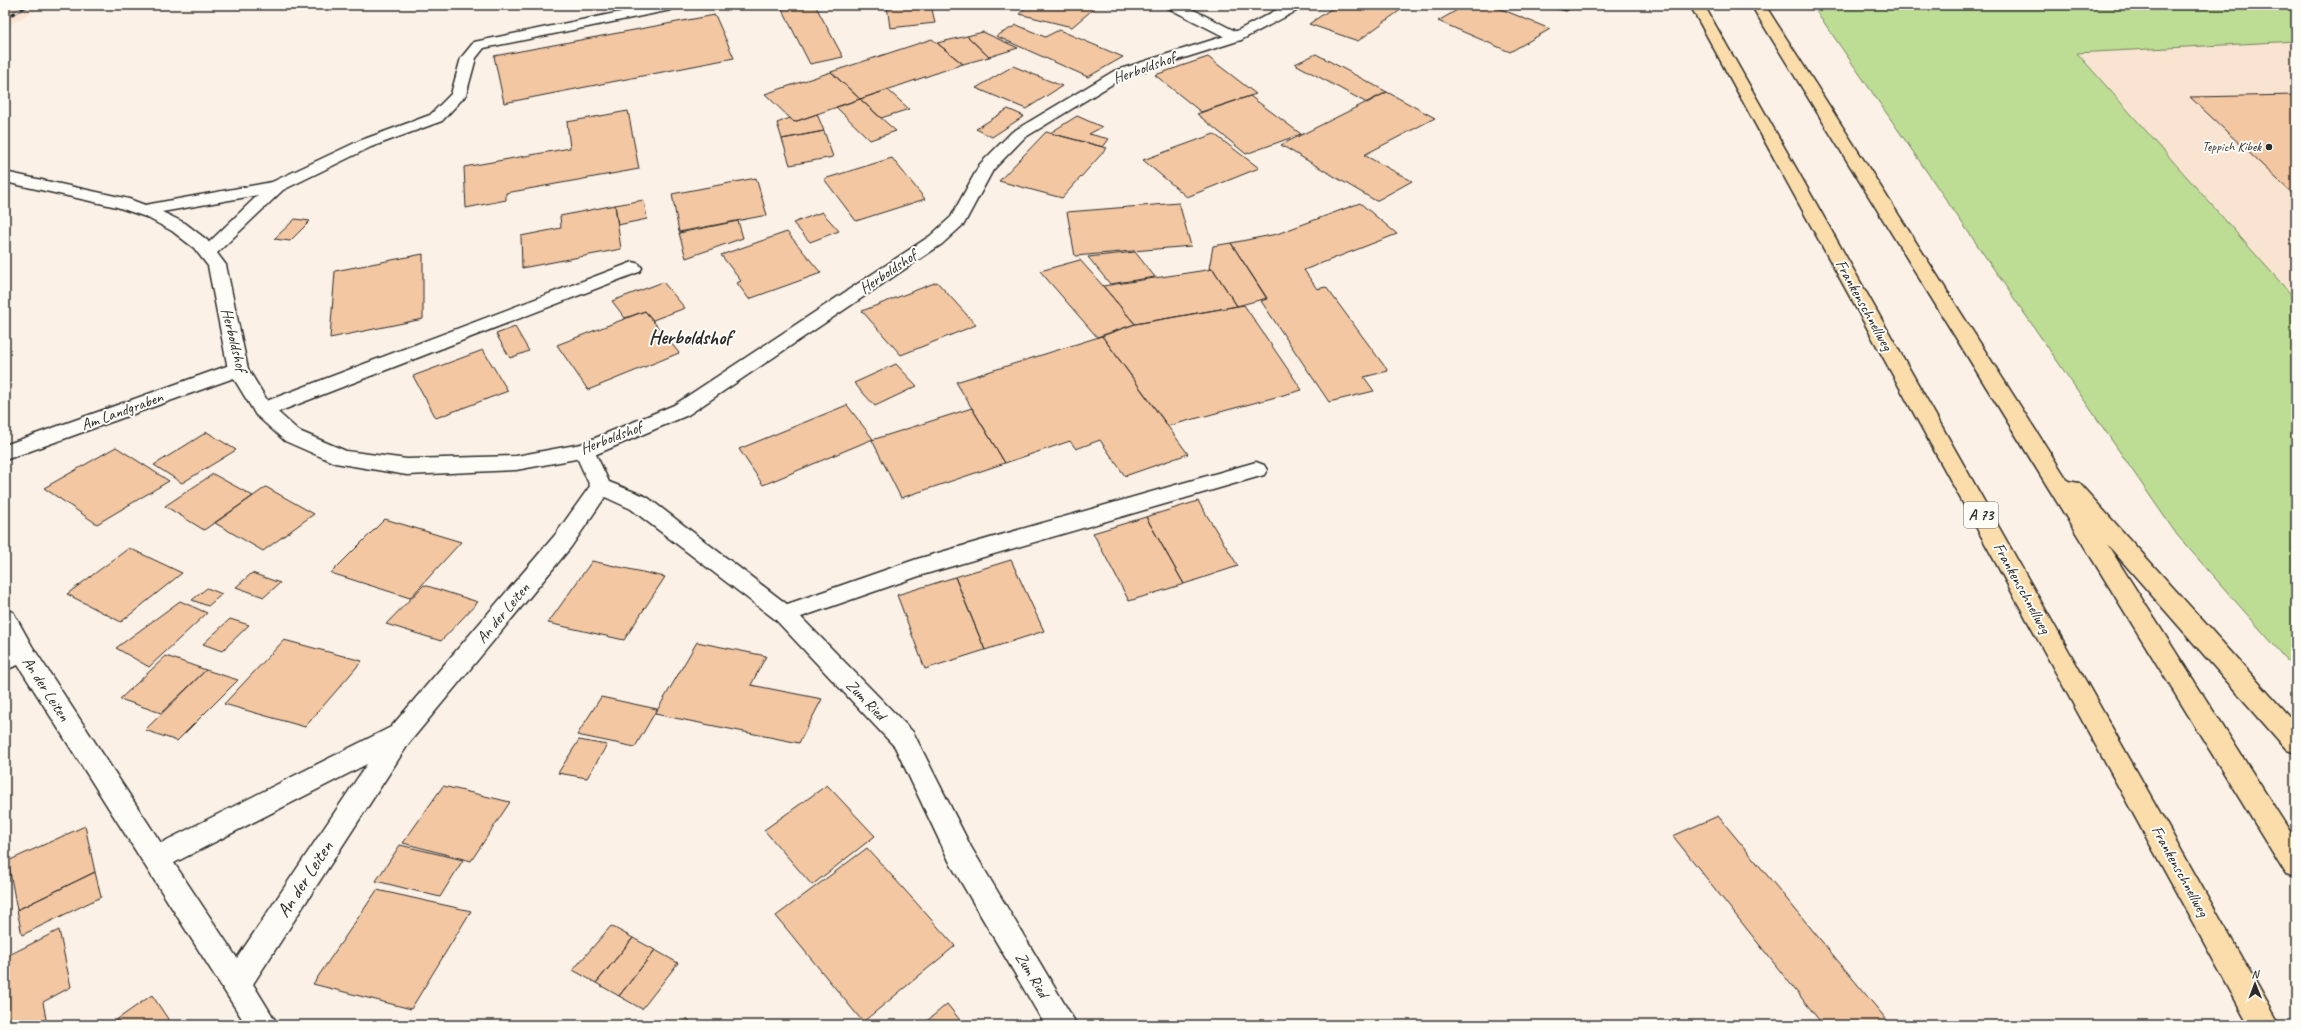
<svg xmlns="http://www.w3.org/2000/svg" width="2301" height="1030" font-family="Caveat,sans-serif">
	<rect width="100%" height="100%" fill="#fbf1e6"/>
	<filter id="ink" filterUnits="userSpaceOnUse"><feTurbulence type="fractalNoise" baseFrequency=".025" numOctaves="2"/><feDisplacementMap in="SourceGraphic" scale="8" xChannelSelector="R" yChannelSelector="G"/><feConvolveMatrix kernelMatrix="1 2 1 2 8 2 1 2 1" color-interpolation-filters="sRGB"/></filter>
	<g filter="url(#ink)">
		<!-- built -->
		<path fill="#f9e4d2" d="M5 5H45L5 27Z
			M2296 41V300L2077 52Z"/>
		<!-- green -->
		<path fill="#bddc94" stroke="#748460" d="M1812 5H2296V41L2077 53 2296 300V670L2177 535Z"/>
		<!-- building -->
		<path fill="#f3c7a2" stroke="#2b2b2b" d="M780 5H815L843 57 810 64Z
			M887 5H931L935 23 890 28Z
			M1029 5H1098L1072 27 1019 14Z
			M1337 5H1403L1406 6 1358 41 1309 24Z
			M1466 5H1491L1550 29 1510 52 1438 21Z
			M715 15 734 58 504 103 494 56Z
			M1017 25 1045 37 1059 30 1123 57 1088 77 996 36Z
			M983 32 1018 48 989 57 967 36Z
			M967 36 989 57 963 64 937 43Z
			M932 39 963 64 860 99 831 72Z
			M1316 54 1387 92 1367 103 1295 64Z
			M1208 57 1256 94 1201 112 1155 75Z
			M1013 66 1062 86 1026 109 976 88Z
			M831 72 860 99 794 122 765 94Z
			M888 90 909 109 881 118 860 99Z
			M1387 92 1435 118 1364 155 1412 181 1376 201 1281 145Z
			M2296 95V197L2190 97Z
			M1250 96 1301 134 1246 154 1197 114Z
			M860 99 881 118 896 131 870 140 836 107Z
			M1008 109 1024 116 992 137 976 129Z
			M628 111 639 169 506 193V200L466 208 464 167 570 148 567 122Z
			M817 114 824 131 782 139 777 123 790 118 794 122Z
			M1077 116 1102 127 1089 134 1109 139 1103 147 1050 133Z
			M824 131 833 157 790 165 782 139Z
			M1046 132 1107 148 1062 198 999 181Z
			M1214 134 1259 168 1187 197 1143 160Z
			M892 158 925 199 856 221 824 179Z
			M756 178 767 215 679 232 672 194Z
			M644 200 647 219 618 225 615 205Z
			M1179 203 1191 246 1075 256 1067 212Z
			M1360 203 1397 234 1304 270 1317 289 1326 287 1388 371 1364 377 1374 391 1329 402 1261 301 1267 299 1231 243 1277 234Z
			M615 205 621 249 522 268 521 236 561 228 560 216Z
			M822 212 839 231 810 242 793 223Z
			M295 219 310 221 290 241 274 239Z
			M738 221 743 238 686 258 679 233Z
			M787 232 821 273 749 299 737 283 741 281 721 255Z
			M1231 243 1267 298 1237 306 1213 269H1209L1213 246Z
			M1135 252 1155 277 1110 284 1088 257Z
			M423 254V319L330 338 335 271Z
			M1080 260 1103 286 1135 324 1097 337 1040 271Z
			M1213 269 1237 306 1135 324 1103 286Z
			M663 282 685 308 653 320 645 311 625 318 612 301Z
			M937 282 976 325 901 355 862 311Z
			M1244 305 1302 390 1168 426 1102 336 1135 324Z
			M645 311 679 353 588 390 557 345Z
			M515 327 529 351 510 358 496 334Z
			M1102 336 1188 454 1125 476 1100 440 1076 449 1070 441 1005 463 956 382Z
			M483 350 508 391 436 418 413 376Z
			M896 364 917 386 875 406 854 383Z
			M847 405 873 439 763 485 739 449Z
			M972 408 1005 463 901 498 872 440Z
			M207 432 236 450 182 483 154 465Z
			M116 447 169 481 97 524 44 488Z
			M213 474 253 496 204 530 165 506Z
			M266 487 314 514 263 551 215 523Z
			M1198 501 1238 566 1184 584 1146 517Z
			M1146 517 1184 584 1129 601 1093 533Z
			M385 519 461 542 410 598 331 573Z
			M129 548 182 573 121 622 67 594Z
			M1011 560 1044 631 985 650 955 577Z
			M592 561 665 577 624 640 548 623Z
			M252 573 280 583 264 597 236 587Z
			M955 577 985 650 925 669 897 595Z
			M424 585 478 602 441 641 386 624Z
			M207 588 222 594 208 606 192 600Z
			M180 601 207 613 149 667 116 648Z
			M230 619 249 625 222 651 203 644Z
			M284 640 362 661 305 727 224 704Z
			M697 642 766 656 751 685 822 699 799 743 655 714Z
			M166 656 206 670 161 713 120 699Z
			M206 670 238 680 177 741 145 730Z
			M601 697 657 709 635 747 577 735Z
			M579 740 607 745 587 778 558 773Z
			M827 785 875 836 812 885 764 830Z
			M443 786 510 802 471 861 403 843Z
			M1718 816 1891 1025H1823L1673 836Z
			M85 826 95 872 17 910 8 861Z
			M400 845 463 860 440 897 376 881Z
			M867 848 955 946 863 1022 776 916Z
			M95 872 101 897 22 935 17 910Z
			M377 890 471 911 411 1009 313 984Z
			M611 926 633 938 596 983 573 970Z
			M59 930 71 987 43 1002 46 1019 34 1025H5V957Z
			M633 938 655 950 619 996 596 983Z
			M655 950 678 963 642 1009 619 996Z
			M152 995 172 1025H109Z
			M947 1004 964 1025H922Z
			M687 1018 692 1025H678Z"/>
		<g fill="none" stroke-linecap="round" stroke-linejoin="round">
			<defs>
				<path id="lane" d="M655 5 678 6 671 10 484 48 476 58 466 95 442 121 371 147 283 190 215 255H203L200 251 258 195 145 215 139 214 136 210 139 206 145 205 272 182 359 141 430 115 451 94 461 58 474 42Z
					M1556 5H1572L1573 6 1566 10 1558 8Z
					M633 262 639 264 642 268 639 272 270 415 263 417 256 415 253 410 256 405Z
					M1256 462 1264 465 1267 470 1264 475 922 575 784 623 776 620 772 614 776 608 917 559Z"/>
				<path id="street" d="M1166 5H1184L1241 34 1243 37 1241 40H1231L1168 8Z
					M238 362 245 364 248 369 245 374 5 460V445Z
					M585 444 592 446 609 482 647 497 792 608 913 732 971 847 1077 1025H1045L951 865 895 747 776 620 631 509 605 497 571 547 409 743 253 984 278 1025H246L18 665 5 670V650L9 648 5 642V610L13 612 32 646 161 843 391 727 555 535 590 486 574 451 578 446ZM367 764 237 958 174 863Z"/>
				<path id="secondary" d="M1286 5H1304L1302 8 1241 40 1124 77 1024 138 993 170 964 224 942 244 688 415 592 456 516 470 407 475 335 463 285 441 256 415 228 369 208 266 194 248 172 231 146 217 117 207 5 182V172L129 199 158 210 185 223 207 240 226 265 248 369 270 405 299 431 346 451 407 459 516 456 581 444 674 405 930 236 951 217 980 164 1012 132 1114 71 1231 34Z"/>
				<path id="highway" d="M1690 5H1704L2280 1025H2249Z
					M1751 5H1765L2068 481 2079 483 2296 724V753L2287 750 2107 544 2296 841V877L2286 874Z"/>
			</defs>
			<!-- lane casing -->
			<use href="#lane" stroke="#2b2b2b" stroke-width="3"/>
			<!-- street casing -->
			<use href="#street" stroke="#2b2b2b" stroke-width="3"/>
			<!-- secondary casing -->
			<use href="#secondary" stroke="#2b2b2b" stroke-width="3"/>
			<!-- highway casing -->
			<use href="#highway" stroke="#2b2b2b" stroke-width="3"/>
			<!-- lane -->
			<use href="#lane" fill="#fdfcf7" fill-rule="evenodd"/>
			<!-- street -->
			<use href="#street" fill="#fdfcf7" fill-rule="evenodd"/>
			<!-- secondary -->
			<use href="#secondary" fill="#fdfcf7" fill-rule="evenodd"/>
			<!-- highway -->
			<use href="#highway" fill="#fbddab" fill-rule="evenodd"/>
			<defs>
				<path id="rail" d="M5 18 29 5"/>
			</defs>
			<!-- rail casing -->
			<use href="#rail" stroke="#2b2b2b" stroke-width="3"/>
			<!-- rail -->
			<use href="#rail" stroke="#fdfcf7" stroke-width="2" stroke-dasharray="6" stroke-linecap="butt"/>
		</g>
	</g>
	<!-- markers -->
	<circle fill="#2b2b2b" stroke="#fdfcf7" stroke-width="1.5" cx="2269" cy="147" r="4"/>
	<g text-anchor="middle" dominant-baseline="central" stroke-width="4" stroke-linejoin="round" paint-order="stroke">
		<!-- far-poi labels -->
		<g font-size="13" fill="#2b2b2b" stroke="#fdfcf7" text-anchor="end">
			<text x="2261" y="147">Teppich Kibek</text>
		</g>
		<!-- shield labels -->
		<rect fill="#fdfcf7" stroke="#6a6a68" stroke-width="1" x="1964" y="502" width="34" height="26" rx="3"/>
		<g font-size="15" font-weight="bold" fill="#2b2b2b">
			<text x="1981" y="515">A 73</text>
		</g>
		<!-- street labels -->
		<g font-size="16" fill="#2b2b2b" stroke="#fdfcf7">
			<text transform="translate(1144 68) rotate(-20)">Herboldshof</text>
			<text transform="translate(888 272) rotate(-34)">Herboldshof</text>
			<text transform="translate(1864 305) rotate(61)">Frankenschnellweg</text>
			<text transform="translate(234 340) rotate(76)">Herboldshof</text>
			<text transform="translate(122 411) rotate(-20)">Am Landgraben</text>
			<text transform="translate(611 438) rotate(-21)">Herboldshof</text>
			<text transform="translate(2022 588) rotate(61)">Frankenschnellweg</text>
			<text transform="translate(503 613) rotate(-50)">An der Leiten</text>
			<text transform="translate(46 689) rotate(57)">An der Leiten</text>
			<text transform="translate(866 700) rotate(46)">Zum Ried</text>
			<text transform="translate(2180 871) rotate(61)">Frankenschnellweg</text>
			<text transform="translate(1032 975) rotate(59)">Zum Ried</text>
		</g>
		<!-- near-street labels -->
		<g font-size="19" fill="#2b2b2b" stroke="#fdfcf7">
			<text transform="translate(305 879) rotate(-57)">An der Leiten</text>
		</g>
		<!-- district labels -->
		<g font-size="20" font-weight="bold" fill="#2b2b2b" stroke="#fdfcf7">
			<text x="690" y="337">Herboldshof</text>
		</g>
	</g>
	<!-- margin -->
	<rect width="2301" height="1030" fill="none" stroke="#fdfcf7" stroke-width="20"/>
	<rect x="10" y="10" width="2281" height="1010" fill="none" stroke="#2b2b2b" stroke-width="1.5" filter="url(#ink)"/>
	<!-- north arrow -->
	<g transform="translate(2255 984) rotate(359)" stroke="#fdfcf7" stroke-width="3" paint-order="stroke">
	<path d="M0-3L7 15L0 10L-7 15Z" fill="#2b2b2b"/>
	<text y="-6" font-size="11" font-weight="bold" text-anchor="middle" fill="#2b2b2b">N</text>
	</g>
</svg>
